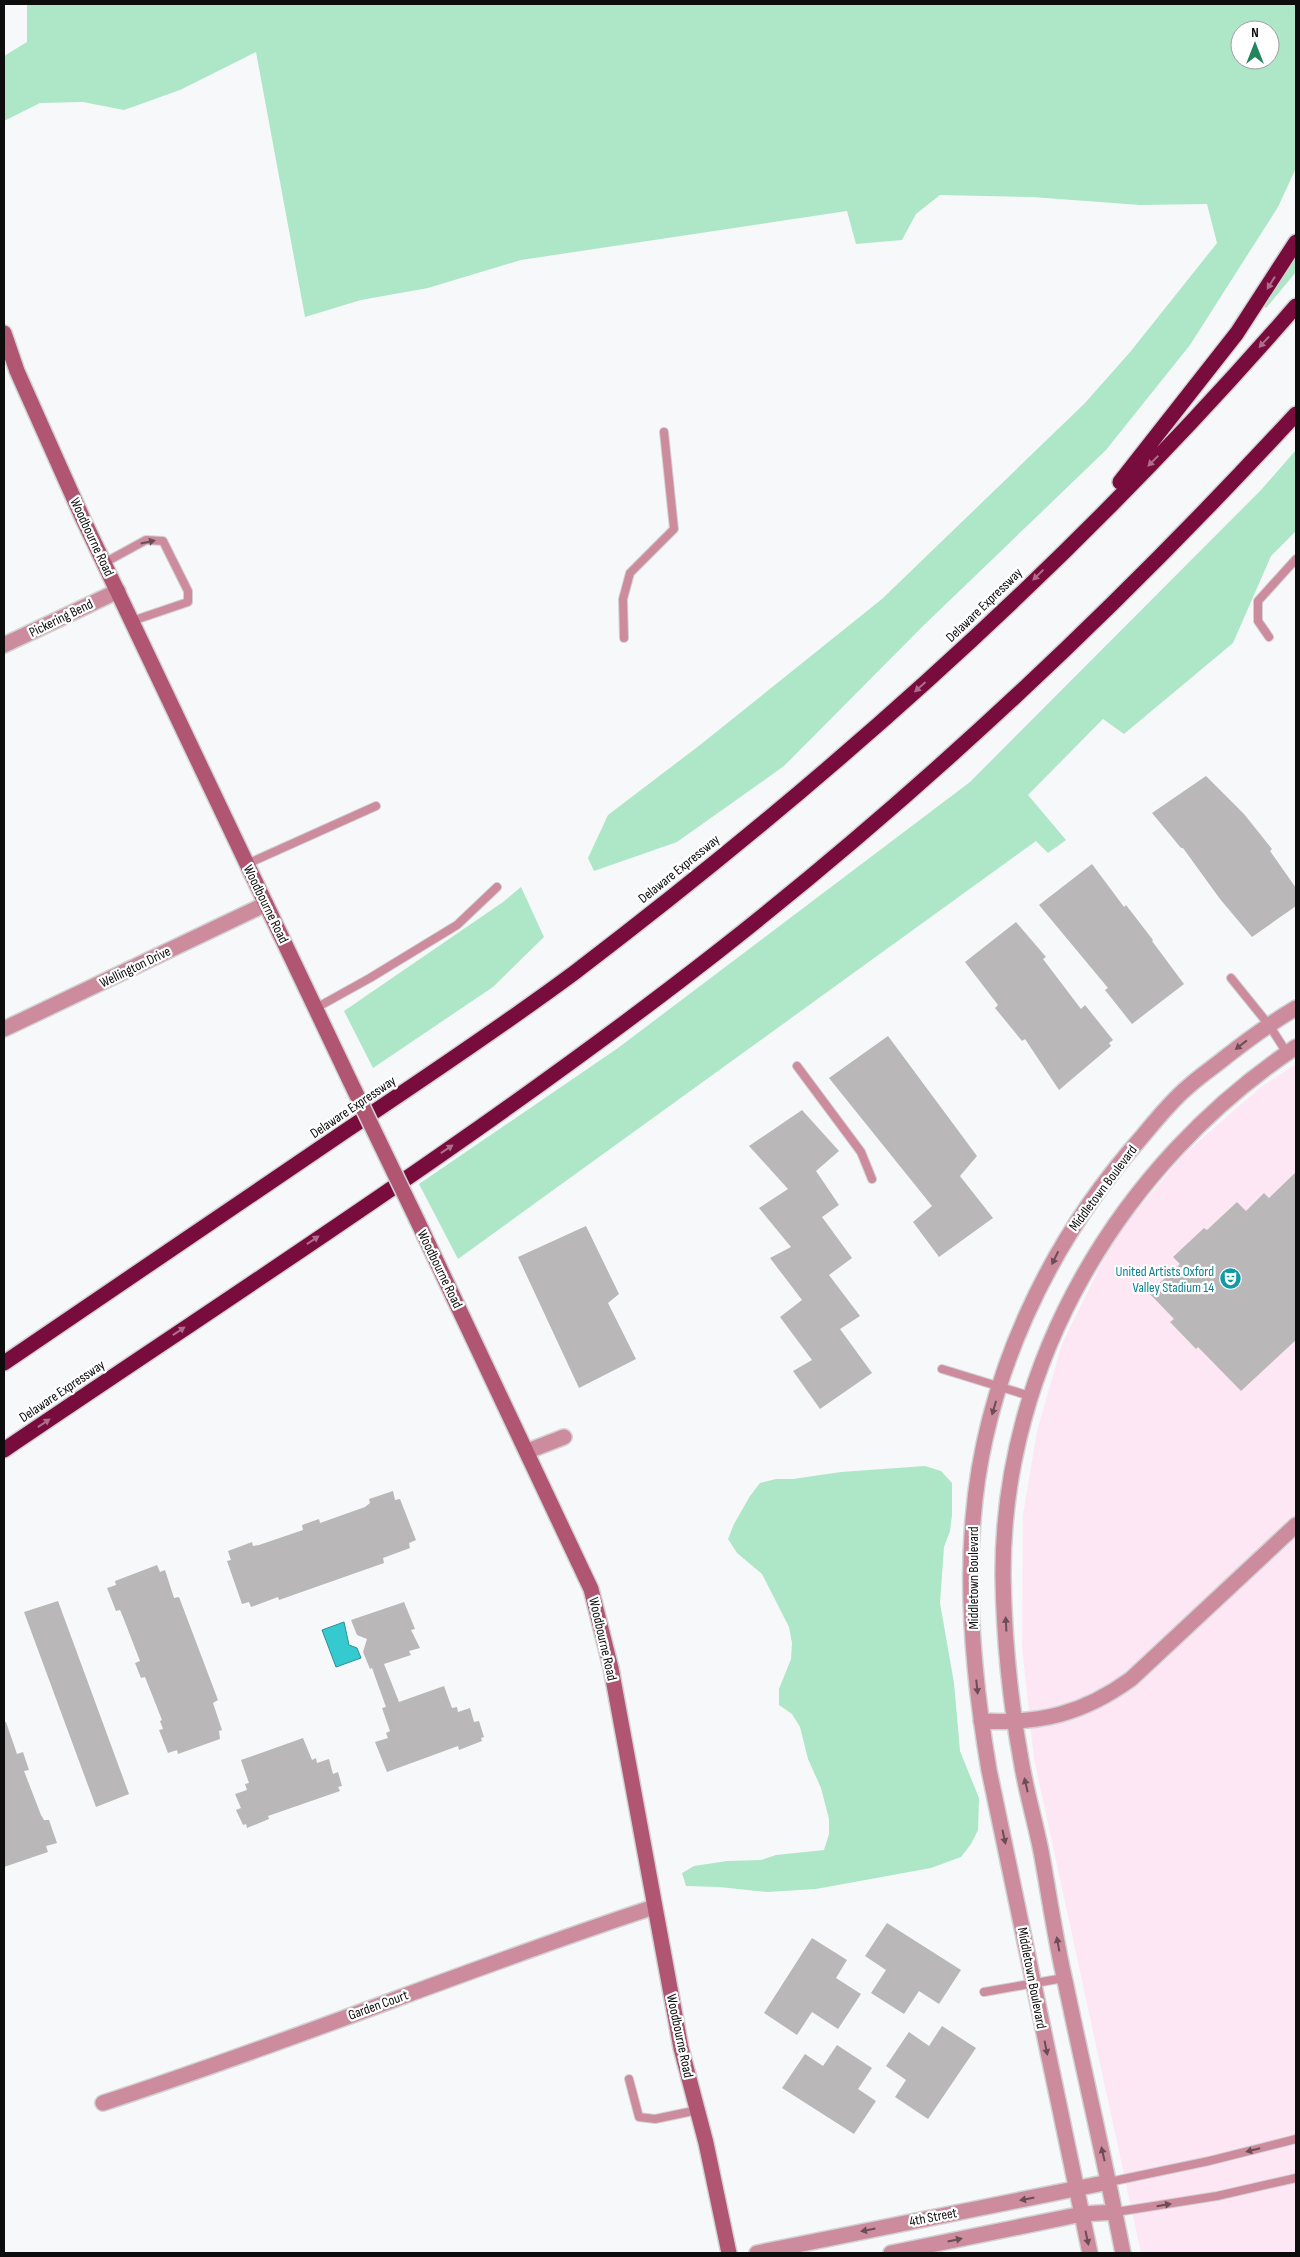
<svg xmlns="http://www.w3.org/2000/svg" width="1300" height="2257" font-family="'Sofia Sans Condensed',sans-serif">
	<rect width="100%" height="100%" fill="#f7f8fa"/>
	<!-- commercial -->
	<path fill="#fde7f5" d="M1296 1064V2253H1141L1034 1759 1022 1647 1023 1515 1037 1431 1062 1344 1115 1236 1184 1154 1261 1087Z"/>
	<!-- green -->
	<path fill="#ade7c7" fill-rule="evenodd" d="M29 4H1296V168L1278 207 1190 345 1106 450 923 626 784 766 677 842 594 871 588 858 608 815 700 745 882 599 1085 403 1131 351 1217 243 1207 204 1140 205 1032 197 940 195 916 214 902 240 856 244 847 211 521 260 428 288 361 300 305 317 256 52 180 90 124 110 83 102 40 103 4 121V56L27 42V5ZM1240 30H1270V60H1240Z
		M1296 254V272L1266 308 1264 306Z
		M1296 450V531L1271 556 1233 643 1124 734 1103 719 1028 795 1066 840 1048 853 1036 841 458 1259 419 1184 618 1048 970 782 1261 490Z
		M521 887 544 937 493 987 373 1068 344 1011 503 902Z
		M925 1466 941 1471 952 1483V1515L950 1531 944 1547 940 1603 954 1683 960 1751 979 1798 978 1830 971 1844 961 1857 931 1868 816 1889 767 1892 719 1887 686 1886 682 1873 694 1866 727 1861 761 1860 776 1855 824 1850 829 1834V1819L821 1788 808 1759 800 1727 792 1714 779 1705V1689L791 1659 792 1643 789 1627 762 1574 737 1553 728 1539 734 1524 750 1496 760 1483 776 1479H793L841 1472Z"/>
	<!-- water -->
	<path fill="#35c9d0" stroke="#299196" d="M344 1622 349 1645 357 1648 361 1658 336 1667 322 1630Z"/>
	<!-- building -->
	<path fill="#b9b7b8" d="M1206 776 1244 814 1272 849 1270 851 1296 888V906L1252 937 1220 899 1183 848H1181L1152 813Z
		M1092 864 1124 907 1126 905 1153 940 1152 941 1184 984 1132 1024 1105 990 1108 988 1039 905Z
		M1016 922 1046 957 1043 959 1081 1009 1085 1005 1113 1040 1109 1043 1111 1046 1059 1090 1025 1039 1022 1041 995 1008 998 1005 965 962Z
		M888 1036 977 1156 960 1176 993 1218 939 1257 913 1222 932 1206 829 1078Z
		M802 1110 839 1151 816 1171 839 1205 822 1217 852 1258 829 1275 860 1316 840 1329 872 1373 820 1409 793 1371 812 1360 780 1317 802 1300 770 1258 791 1247 759 1208 788 1189 749 1146Z
		M1296 1172V1340L1241 1391 1198 1347 1196 1349 1170 1322 1174 1319 1149 1293 1180 1264 1173 1257 1204 1228 1207 1230 1237 1202 1246 1211 1264 1193 1269 1198Z
		M586 1226 619 1294 608 1303 636 1359 579 1388 518 1257Z
		M393 1491 395 1500 400 1499 416 1540 409 1543 410 1548 383 1558 384 1563 279 1600 278 1597 251 1607 249 1602 242 1604 227 1561 231 1560 228 1551 252 1542 253 1546 259 1545 303 1530 302 1525 319 1519 320 1523 365 1507 370 1503 369 1499Z
		M157 1565 160 1572 165 1570 174 1598 179 1597 218 1700 213 1703 222 1730 219 1731 220 1739 178 1754 177 1750 168 1753 159 1730 163 1729 160 1721 162 1720 145 1677 141 1678 135 1663 140 1661 123 1617 120 1610 116 1611 107 1588 116 1585 115 1581Z
		M58 1601 129 1794 96 1807 24 1612Z
		M404 1602 415 1629 411 1630 420 1648 409 1651 411 1655 384 1664 399 1702 444 1686 452 1708 457 1707 458 1712 470 1708 474 1722 479 1721 484 1737 481 1738 482 1741 459 1750 458 1746 387 1772 375 1742 388 1738 386 1733 390 1731 382 1708 386 1707 372 1668 370 1669 363 1652 367 1639 357 1635 351 1620Z
		M4 1722H6L17 1754 23 1752 29 1770 24 1771 41 1815 44 1820H49L57 1843 46 1846 48 1852 4 1867Z
		M303 1738 312 1760 316 1758 317 1763 329 1759 333 1774 338 1772 342 1786 338 1787 340 1791 268 1816 269 1819 247 1828 246 1824 243 1825 236 1810 241 1808 235 1794 247 1790 245 1784 249 1783 241 1760Z
		M887 1923 961 1970 939 2004 919 1991 904 2014 871 1993 886 1970 865 1956Z
		M812 1938 847 1960 836 1978 861 1994 838 2029 812 2012 797 2035 764 2013Z
		M942 2026 976 2048 928 2119 895 2097 906 2080 886 2066 909 2032 929 2046Z
		M837 2045 872 2068 858 2089 876 2101 854 2134 782 2088 805 2054 823 2066Z"/>
	<g fill="none" stroke-linecap="round" stroke-linejoin="round">
		<defs>
			<path id="lane" d="M104 563 146 540 163 541 188 591V602L132 621
				M1269 637 1258 621V601L1296 559
				M624 638 623 599 630 573 674 529 664 432
				M247 864 376 806
				M1231 978 1269 1025 1287 1053
				M316 1008 370 978 457 925 497 887
				M797 1066 861 1152 872 1179
				M942 1369 1030 1396
				M984 1992 1064 1978
				M629 2079 639 2117 655 2119 698 2110
				M1109 2182 1209 2161 1296 2139
				M1116 2212 1217 2196 1296 2178"/>
			<path id="street" d="M4 645 118 591
				M4 1029 266 904
				M528 1451 564 1437
				M981 1721C1040 1724 1083 1714 1131 1679L1296 1525
				M103 2103C288 2043 469 1968 654 1907
				M757 2253 1109 2182
				M891 2253 1082 2214 1116 2212
				M1090 2253 989 1770C975 1688 966 1603 973 1520 984 1379 1048 1243 1141 1138 1156 1120 1171 1101 1189 1086 1201 1075 1215 1066 1227 1056 1249 1039 1272 1022 1296 1008
				M1123 2253C1105 2162 1084 2072 1065 1981 1055 1938 1049 1894 1041 1851 1035 1821 1026 1791 1021 1760 1010 1700 1004 1637 1003 1576 1002 1362 1121 1164 1296 1047"/>
			<path id="secondary" d="M4 333 17 371 83 519 350 1081
				M417 1220 591 1589 611 1668 681 2048 706 2143 729 2253"/>
			<path id="highway" d="M1120 482 1237 333 1296 242
				M4 1363C115 1287 227 1212 338 1136 417 1083 497 1030 574 973 833 776 1083 552 1296 306
				M4 1450C243 1288 488 1131 716 953 924 790 1117 608 1296 414"/>
		</defs>
		<!-- lane casing -->
		<use href="#lane" stroke="#d2d2d4" stroke-width="10"/>
		<!-- street casing -->
		<use href="#street" stroke="#d2d2d4" stroke-width="18"/>
		<!-- secondary casing -->
		<use href="#secondary" stroke="#d2d2d4" stroke-width="18"/>
		<!-- highway casing -->
		<use href="#highway" stroke="#d2d2d4" stroke-width="18"/>
		<!-- lane -->
		<use href="#lane" stroke="#cc8c9e" stroke-width="8"/>
		<!-- street -->
		<use href="#street" stroke="#cc8c9e" stroke-width="15"/>
		<!-- secondary -->
		<use href="#secondary" stroke="#b05673" stroke-width="15"/>
		<!-- highway -->
		<use href="#highway" stroke="#780c3d" stroke-width="15"/>
		<defs>
			<path id="secondary-bridge" d="M350 1081 417 1220"/>
		</defs>
		<!-- secondary-bridge casing -->
		<use href="#secondary-bridge" stroke="#d2d2d4" stroke-width="18" stroke-linecap="butt"/>
		<!-- secondary-bridge -->
		<use href="#secondary-bridge" stroke="#b05673" stroke-width="15"/>
	</g>
	<!-- one-way arrows -->
	<defs><path id="oneway-solid" d="M-6-.8H1V-3.2L6.5 0L1 3.2V.8H-6Z" transform="scale(1.25)"/></defs>
	<g fill="#ae6d8b">
		<use href="#oneway-solid" transform="translate(1271 283) rotate(122)"/>
		<use href="#oneway-solid" transform="translate(1264 342) rotate(133)"/>
		<use href="#oneway-solid" transform="translate(1153 461) rotate(135)"/>
		<use href="#oneway-solid" transform="translate(1038 575) rotate(136)"/>
		<use href="#oneway-solid" transform="translate(920 687) rotate(138)"/>
		<use href="#oneway-solid" transform="translate(447 1149) rotate(-34)"/>
		<use href="#oneway-solid" transform="translate(313 1240) rotate(-34)"/>
		<use href="#oneway-solid" transform="translate(179 1331) rotate(-34)"/>
		<use href="#oneway-solid" transform="translate(44 1423) rotate(-34)"/>
	</g>
	<g fill="#6c4c56">
		<use href="#oneway-solid" transform="translate(148 542) rotate(-12)"/>
		<use href="#oneway-solid" transform="translate(1241 1045) rotate(142)"/>
		<use href="#oneway-solid" transform="translate(1055 1258) rotate(116)"/>
		<use href="#oneway-solid" transform="translate(994 1408) rotate(106)"/>
		<use href="#oneway-solid" transform="translate(1006 1624) rotate(-93)"/>
		<use href="#oneway-solid" transform="translate(977 1687) rotate(84)"/>
		<use href="#oneway-solid" transform="translate(1026 1785) rotate(-103)"/>
		<use href="#oneway-solid" transform="translate(1004 1837) rotate(78)"/>
		<use href="#oneway-solid" transform="translate(1058 1944) rotate(-100)"/>
		<use href="#oneway-solid" transform="translate(1046 2048) rotate(79)"/>
		<use href="#oneway-solid" transform="translate(1253 2150) rotate(166)"/>
		<use href="#oneway-solid" transform="translate(1103 2154) rotate(-103)"/>
		<use href="#oneway-solid" transform="translate(1027 2199) rotate(169)"/>
		<use href="#oneway-solid" transform="translate(1164 2205) rotate(-9)"/>
		<use href="#oneway-solid" transform="translate(868 2230) rotate(169)"/>
		<use href="#oneway-solid" transform="translate(1087 2238) rotate(78)"/>
		<use href="#oneway-solid" transform="translate(955 2240) rotate(-12)"/>
	</g>
	<!-- icons -->
	<defs>
		<symbol id="theatre-disc" viewBox="-11 -11 22 22"><circle r="9.5" fill="#0f9aa8" stroke="#fff"/><path d="M-5-5.5Q0-4 5-5.5V0Q5 5 0 6Q-5 5-5 0ZM-3.3-2.5H-1v1.5H-3.3ZM1-2.5H3.3v1.5H1ZM-2.8 1Q0 5.5 2.8 1Z" fill="#fff"/></symbol>
	</defs>
	<g fill-rule="evenodd">
		<use href="#theatre-disc" x="1218" y="1266" width="25" height="25"/>
	</g>
	<g text-anchor="middle" dominant-baseline="central" stroke-width="4.5" stroke-linejoin="round" paint-order="stroke">
		<!-- street labels -->
		<g font-size="14" fill="#0d0d0e" stroke="#fff">
			<text transform="translate(92 537) rotate(65)">Woodbourne Road</text>
			<text transform="translate(984 605) rotate(-44)">Delaware Expressway</text>
			<text transform="translate(61 618) rotate(-26)">Pickering Bend</text>
			<text transform="translate(679 869) rotate(-39)">Delaware Expressway</text>
			<text transform="translate(266 904) rotate(64)">Woodbourne Road</text>
			<text transform="translate(135 967) rotate(-26)">Wellington Drive</text>
			<text transform="translate(353 1107) rotate(-34)">Delaware Expressway</text>
			<text transform="translate(1103 1188) rotate(-53)">Middletown Boulevard</text>
			<text transform="translate(440 1269) rotate(64)">Woodbourne Road</text>
			<text transform="translate(62 1391) rotate(-34)">Delaware Expressway</text>
			<text transform="translate(973 1578) rotate(-90)">Middletown Boulevard</text>
			<text transform="translate(603 1639) rotate(77)">Woodbourne Road</text>
			<text transform="translate(1032 1978) rotate(79)">Middletown Boulevard</text>
			<text transform="translate(378 2005) rotate(-20)">Garden Court</text>
			<text transform="translate(680 2036) rotate(78)">Woodbourne Road</text>
			<text transform="translate(933 2217) rotate(-11)">4th Street</text>
		</g>
		<!-- culture labels -->
		<g font-size="14" fill="#0d838f" stroke="#fff" text-anchor="end">
			<text x="1214" y="1271">United Artists Oxford<tspan x="1214" dy="16">Valley Stadium 14</tspan></text>
		</g>
	</g>
	<!-- border -->
	<rect width="1300" height="2257" fill="none" stroke="#0d0d0e" stroke-width="10"/>
	<!-- north arrow -->
	<g transform="translate(1255 45)"><circle r="24" fill="#ffffff" stroke="#9e9e9f"/>
	<path d="M0-4L9 19L0 12L-9 19Z" fill="#23855e"/>
	<text y="-8" font-size="14" font-weight="bold" text-anchor="middle" fill="#0d0d0e">N</text>
	</g>
</svg>
